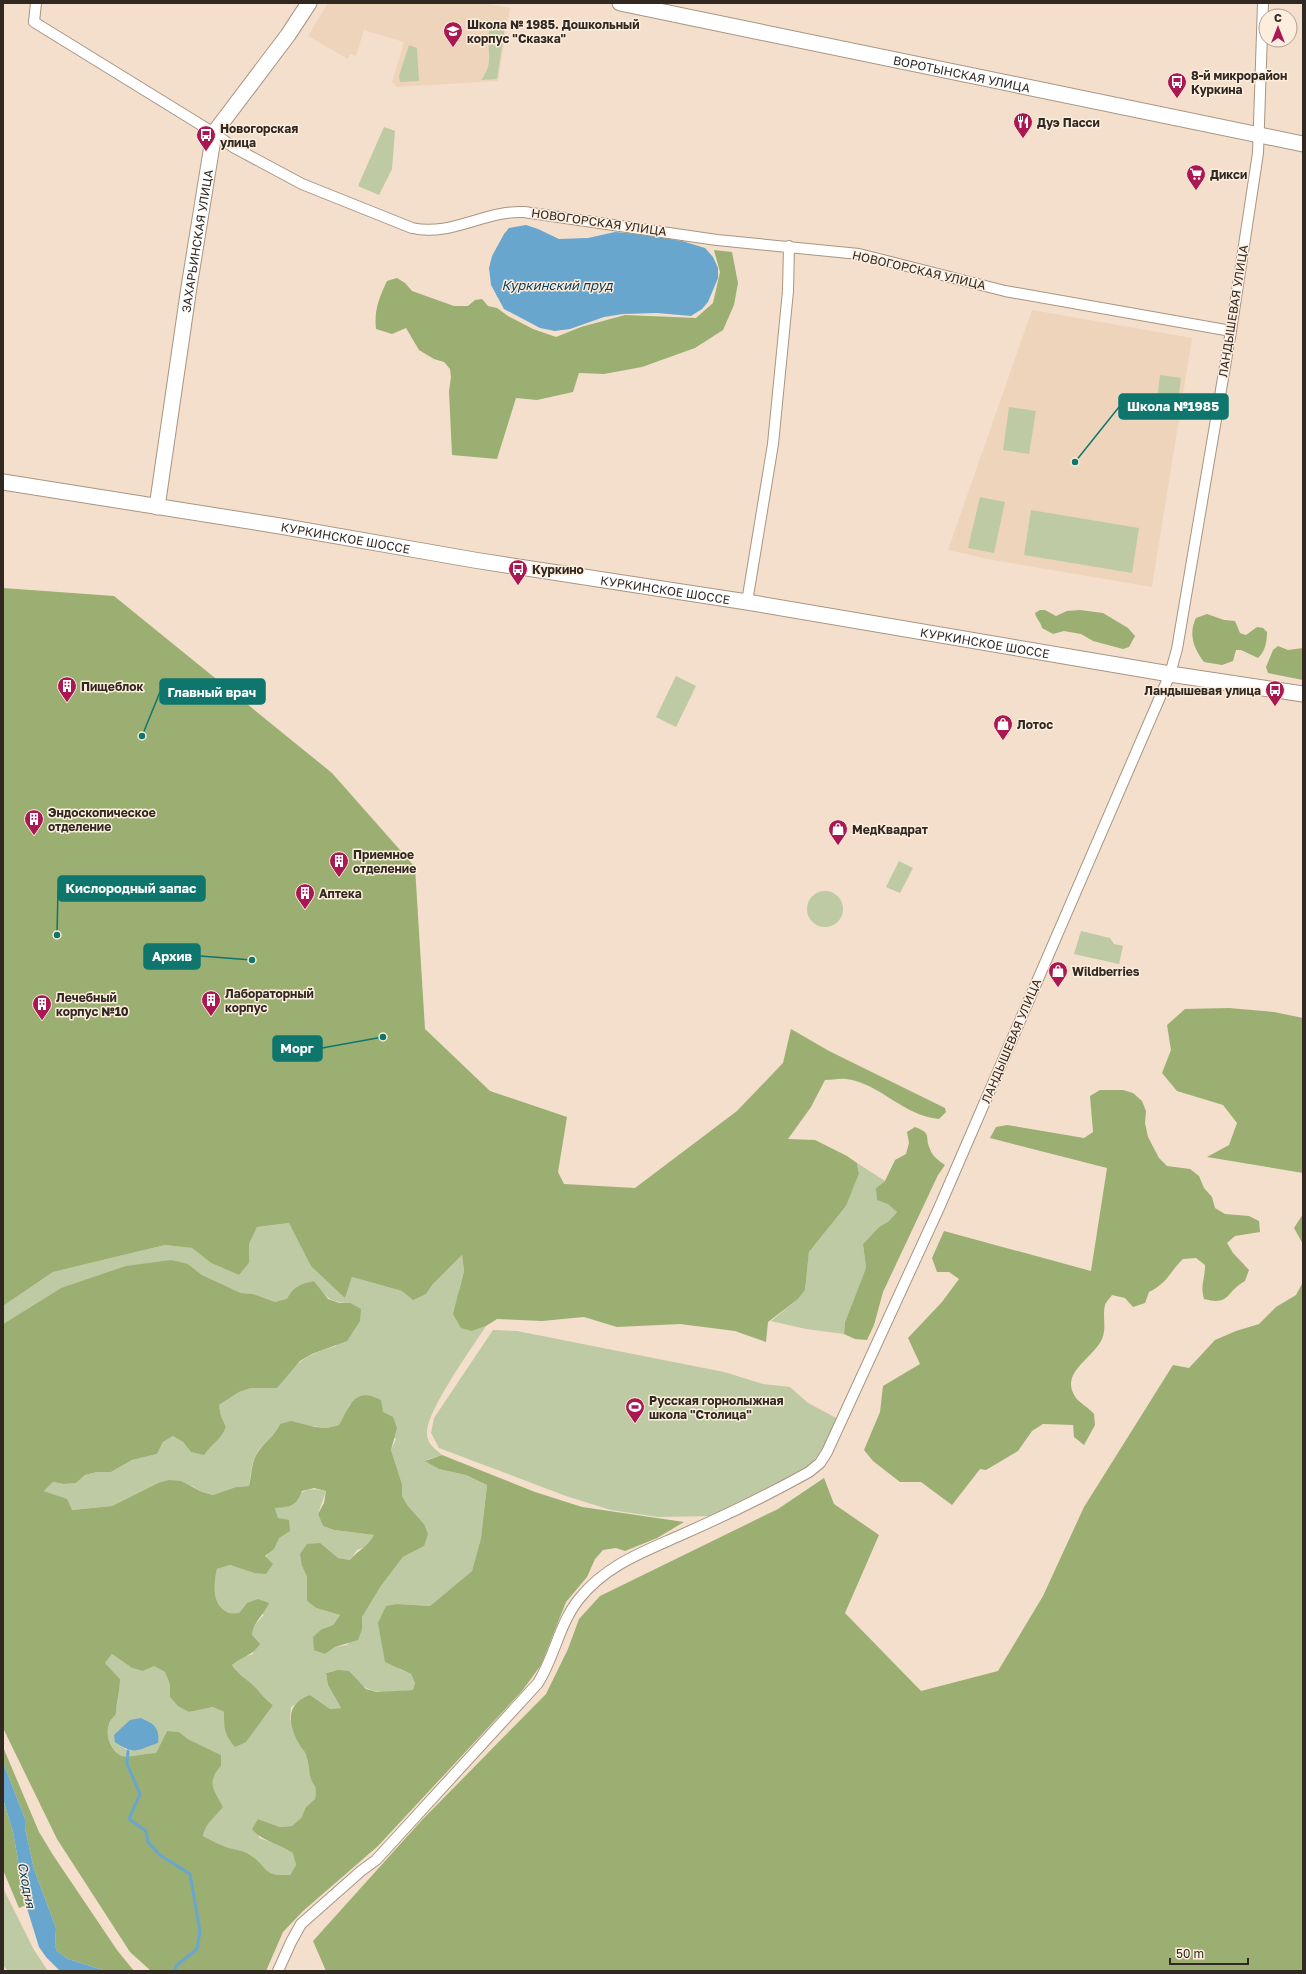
<svg xmlns="http://www.w3.org/2000/svg" width="1306" height="1974" font-family="'Golos Text',sans-serif">
	<rect width="100%" height="100%" fill="#f3dfcb"/>
	<!-- built -->
	<path fill="#eed4bb" d="M328 3H484L510 8 498 81 397 87 392 82 404 42 364 30 356 56 350 54 348 59 308 36Z
		M1032 310 1192 338 1152 587 993 560 948 550Z"/>
	<!-- green -->
	<path fill="#bdcaa4" fill-rule="evenodd" d="M498 26 504 31V34L497 79 481 80C495 62 486 51 489 31L491 28Z
		M409 45 417 48 419 81 400 82 399 76Z
		M384 127 395 131 392 169 379 195 358 186Z
		M1160 375 1181 378 1178 403 1157 400Z
		M1009 407 1036 411 1029 454 1003 450Z
		M980 497 1005 502 994 553 968 548Z
		M1031 510 1139 528 1132 573 1024 555Z
		M676 676 696 686 676 727 656 717Z
		M899 861 913 868 900 893 886 887Z
		M807 909a18 18 0 1 1 36 0a18 18 0 1 1-36 0Z
		M1081 931 1110 938 1114 944 1123 946 1119 964 1074 954Z
		M857 1163 885 1181 876 1188 897 1212 889 1221 879 1227 863 1244 866 1268 845 1322 844 1334 806 1329 771 1321 798 1299 805 1290 809 1252 846 1206 859 1174Z
		M289 1223 300 1243 345 1298 352 1277 402 1291 426 1294 433 1284 462 1255 464 1271 459 1289 472 1331 486 1326C472 1348 429 1407 427 1431 426 1443 434 1448 442 1455L426 1460 439 1469 466 1475 487 1485 481 1538 472 1571 430 1606 397 1604 399 1669 411 1674 415 1683 413 1690C401 1690 387 1694 375 1691 352 1687 357 1663 326 1673L328 1685 341 1708 330 1709 310 1695 291 1707 290 1719 299 1744 306 1754 310 1766V1777L317 1788 315 1799 306 1807 301 1818 292 1826 280 1827 258 1819 259 1838 283 1846 294 1853 296 1865 290 1875C260 1876 270 1867 250 1855 244 1850 234 1850 226 1847 218 1844 211 1840 203 1836 207 1821 214 1819 223 1807 214 1789 206 1783 221 1766V1755L188 1739 179 1732 167 1731 156 1753C146 1753 129 1758 122 1756 110 1751 105 1735 109 1724 110 1720 114 1717 116 1714 116 1702 120 1692 120 1679L105 1663 112 1654 132 1668 143 1671 154 1666 165 1672 170 1685V1697L189 1712 213 1707 224 1712V1724L268 1710 273 1705C266 1700 262 1695 257 1689 248 1679 240 1677 232 1665L241 1658 253 1654C252 1634 249 1629 264 1615L247 1603 239 1613C236 1613 230 1614 227 1612 211 1604 214 1583 217 1569L230 1565 254 1573C272 1544 286 1547 275 1507H287C301 1492 304 1486 326 1491L318 1514 323 1526 334 1530 374 1535 368 1546 357 1550 350 1560 338 1558 319 1543 302 1566 307 1577V1601L316 1608 340 1615 333 1625 322 1629 325 1654 335 1647 347 1645 362 1629V1617L381 1586 403 1557 424 1546V1524L408 1506 402 1496V1484L391 1450 396 1439 350 1404 339 1425 327 1428 303 1425 280 1424C274 1437 265 1441 258 1451 251 1462 251 1474 249 1486L236 1487 213 1495 202 1492 192 1486 158 1483 112 1506 71 1510 66 1499 44 1491 53 1482 64 1484 76 1483 85 1475 97 1472H111L132 1460 157 1454 163 1442 173 1436 183 1442 191 1452 204 1454C212 1443 221 1440 226 1427L221 1416 219 1405 239 1392 251 1388H277C298 1361 303 1356 336 1346L350 1303C329 1303 326 1297 314 1281L287 1300 275 1302 253 1294 241 1293 202 1275 188 1264 61 1288 3 1324V1306L53 1272 165 1245 192 1248 211 1263 239 1275 249 1263V1244L257 1227ZM141 1718C155 1723 158 1728 158 1743L128 1751 115 1741Z
		M493 1330 517 1331 724 1372 763 1384 790 1387 808 1403 838 1419C830 1439 821 1455 804 1470L714 1516 658 1517 611 1510 566 1496 439 1448 431 1433 434 1418Z
		M3 1888 34 1950 48 1971H8L3 1965Z"/>
	<!-- forest -->
	<path fill="#9baf72" d="M714 250 732 252 738 283 734 305 723 330 695 348 642 367 604 374 579 373 573 392 537 400 516 398 497 459 452 455 449 391 451 377 450 369 444 362 434 359 419 350 406 328 392 334 376 329C374 310 379 298 387 281L397 278 405 283 412 291 454 306H468L475 300 482 299 488 306 497 308 508 316 533 329 556 337 581 327 625 315 696 318 713 303 720 272Z
		M3 588 114 596 332 773 415 867 425 1029 490 1091 567 1117 558 1172 564 1184 635 1188 737 1111 783 1063 791 1029 829 1051 945 1108 946 1112 939 1119C903 1116 880 1083 846 1079 840 1078 831 1080 825 1080L811 1107 788 1139 815 1140 847 1156 857 1163 859 1174 846 1206 809 1252 805 1290 798 1299 768 1322 766 1342 735 1331 680 1324 617 1327 584 1317 542 1321 497 1319 486 1326 472 1331 461 1328 453 1314 464 1271 462 1255 433 1284 426 1294 413 1300 402 1291 352 1277 345 1298 311 1266 289 1223 257 1227 249 1244V1263L239 1275 211 1263 192 1248 165 1245 53 1272 3 1306Z
		M1040 610H1045L1056 616 1067 611 1080 610 1103 613 1128 628 1135 636 1129 647 1123 649 1093 641 1081 634 1064 631 1053 634 1042 628C1041 622 1036 619 1035 613Z
		M1207 614 1224 620 1235 621 1240 633 1246 635 1257 627 1263 628 1267 632C1267 642 1265 652 1258 658L1241 650H1236L1233 661 1222 665 1204 662C1194 649 1188 634 1196 618Z
		M1278 646 1288 650 1303 648V680L1268 673 1266 667 1273 650Z
		M1229 1008 1274 1012 1303 1018V1173L1207 1157 1229 1145 1237 1123 1223 1105 1177 1091 1162 1073 1171 1050 1167 1025 1185 1009Z
		M1100 1090H1123L1133 1093 1142 1101 1146 1111 1145 1123 1148 1137 1159 1158 1167 1166 1190 1169 1199 1176 1204 1188 1212 1197 1215 1208 1225 1214 1249 1216 1259 1221 1260 1232 1235 1236 1227 1243 1233 1253 1249 1270 1245 1281C1225 1292 1231 1306 1204 1299 1200 1285 1205 1280 1205 1265L1196 1258 1183 1259C1169 1272 1169 1282 1149 1292L1145 1303 1133 1307 1125 1298 1112 1295C1110 1298 1106 1302 1105 1305 1102 1316 1107 1327 1102 1339 1094 1358 1058 1373 1076 1398 1080 1403 1089 1408 1094 1414L1095 1425 1084 1445 1074 1437 1073 1425 1043 1424 1032 1431 1018 1451 986 1470 980 1469 952 1505 921 1482H900L873 1461 864 1450 880 1412 883 1386 920 1364 908 1338 942 1302 959 1279 949 1272H937L932 1258 944 1231 1091 1271 1107 1168 990 1138 996 1127 1007 1125 1084 1138 1093 1132 1090 1096Z
		M915 1127C933 1134 924 1136 930 1149 932 1156 938 1160 945 1165L938 1175 883 1292 874 1325 867 1340 855 1339 844 1334 845 1322 866 1268 863 1244 879 1227 889 1221 897 1212 888 1204 877 1200 876 1188 885 1181 895 1160 906 1154 909 1143 907 1132Z
		M1303 1214V1244L1294 1228Z
		M171 1260 188 1264 202 1275 241 1293 253 1294 275 1302 287 1299C293 1287 300 1284 314 1281L328 1299 339 1303H350L361 1309 360 1321 347 1341 312 1354 300 1361 277 1388H251L239 1392 219 1405 221 1416 226 1427C221 1440 212 1443 204 1455L191 1452 183 1442 173 1436 163 1442 157 1454 132 1460 111 1472H97L85 1475 76 1483 64 1484 53 1482 44 1491 67 1499 72 1510 112 1506 158 1483 169 1480 181 1481 202 1492 213 1495 236 1487 249 1486C252 1474 251 1462 258 1452 265 1441 274 1437 280 1424L291 1421 315 1427 327 1428 339 1425C350 1405 355 1386 381 1400L383 1412 393 1417 397 1428 391 1450 402 1484V1496L408 1506 424 1524 428 1534 424 1546 403 1557 381 1586 362 1617V1629L358 1640 335 1647 325 1654 314 1650 313 1637 322 1629 333 1625 340 1615 316 1608 307 1601V1577L302 1566 300 1554 307 1544 320 1543 338 1558 350 1560C359 1549 367 1548 374 1535L334 1530 323 1526 318 1514 324 1503 326 1491 314 1488 302 1491C296 1506 291 1507 275 1508L278 1518 289 1520 290 1531 279 1538 274 1549 265 1556 273 1564 266 1574 254 1573 230 1565 217 1569C214 1582 211 1604 227 1612 230 1614 236 1613 239 1613L247 1603 258 1599 269 1603C263 1616 254 1621 252 1635L260 1644C252 1656 243 1656 232 1665 239 1676 249 1680 257 1689 262 1695 266 1700 273 1705L246 1742 235 1747C224 1734 224 1728 224 1712L213 1707 189 1712 178 1706 170 1697V1685L165 1672 154 1666 143 1671 132 1668 112 1654 105 1663 120 1679C120 1692 116 1702 116 1714 114 1717 110 1720 109 1724 105 1735 110 1751 122 1756 129 1758 146 1753 156 1753L167 1731 179 1732 188 1739 221 1755V1766C206 1783 214 1789 223 1807 214 1819 207 1821 203 1836 211 1840 218 1844 226 1847 234 1850 244 1850 250 1855 270 1867 260 1876 290 1875L296 1865 293 1853C279 1843 263 1842 252 1829L258 1819 280 1827 292 1826 301 1818 306 1807 315 1799C318 1782 313 1788 310 1776 309 1769 309 1762 306 1755 305 1751 301 1748 299 1744 288 1723 285 1704 310 1695L330 1709 341 1708 328 1685 326 1673 338 1670 349 1671 366 1689 377 1692 413 1690 415 1683 411 1674 385 1662 378 1623 386 1606 397 1604 430 1606 472 1571 481 1538 487 1485 466 1475 439 1469 425 1461 442 1455 535 1492 582 1507 684 1522 657 1538 625 1551 616 1548 603 1550 595 1559 587 1577 566 1602 541 1665 522 1691 378 1846 303 1911 283 1932 266 1971H151L130 1952 57 1839 3 1728V1324L61 1288 126 1266Z
		M1303 1282V1971H326L313 1941 422 1820 546 1694 568 1649 579 1619 600 1596 778 1509 824 1478 834 1504 879 1535 845 1613 921 1691 998 1671 1043 1596 1084 1507 1173 1365 1189 1368 1215 1340 1236 1331 1259 1324 1276 1307 1296 1295Z
		M3 1747 39 1832 53 1855 117 1950 134 1971H106L68 1959 57 1951 55 1946 56 1928 34 1869 25 1828V1819L3 1762Z
		M3 1799 13 1832 26 1905 19 1908 3 1870Z"/>
	<!-- water -->
	<path fill="#69a6ce" d="M526 225 538 229 559 239 588 238 615 232 638 234 682 241 705 248 713 257 718 268V278L708 302 702 309 691 316 657 313 623 314 604 317 570 329 555 331 540 328 504 309 491 285 489 268 492 256 504 234 509 228Z
		M141 1718C154 1723 160 1728 158 1743 136 1750 136 1756 115 1742L114 1735 130 1720Z
		M3 1762 25 1819V1828L34 1869 56 1928 55 1946 57 1951 68 1959 106 1971H60L46 1957 39 1947 26 1905 13 1832 3 1799Z"/>
	<g fill="none" stroke-linecap="round" stroke-linejoin="round">
		<!-- stream -->
		<path stroke="#69a6ce" stroke-width="3" d="M128 1751 127 1764 140 1794 129 1819 146 1831 148 1842 160 1855 190 1874 200 1931 197 1949 176 1966 175 1971"/>
		<defs>
			<path id="street" d="M36 3 34 22 214 133 233 147 302 184 412 228C451 237 485 210 524 212L717 240 859 254 1005 291 1231 331
				M747 602 773 444 788 291 789 246
				M278 1971 291 1942 301 1924 361 1871 376 1860 538 1683C555 1656 559 1624 579 1599 606 1565 643 1552 681 1535 724 1516 768 1495 809 1472L820 1463 827 1452 939 1208 1170 674 1177 649 1231 331 1258 153 1263 3"/>
			<g id="secondary">
				<path id="s1" d="M620 3 1303 144"/>
				<path id="s2" d="M3 482 280 526 474 560 747 602 1170 674 1303 694"/>
				<path id="s3" d="M157 507 189 287 214 133 288 35 309 3"/>
			</g>
		</defs>
		<!-- street casing -->
		<use href="#street" stroke="#a89582" stroke-width="12"/>
		<!-- secondary casing -->
		<use href="#secondary" stroke="#a89582" stroke-width="17"/>
		<!-- street -->
		<use href="#street" stroke="#fff" stroke-width="10"/>
		<!-- secondary -->
		<use href="#secondary" stroke="#fff" stroke-width="15"/>
	</g>
	<!-- icons -->
	<defs>
		<symbol id="school-pin" viewBox="-11 -11 22 30"><path d="M0 17L-7.5 6A9.5 9.5 0 1 1 7.5 6Z" fill="#a91853" stroke="#fdeddd"/><path d="M0-5L7-2L0 1L-7-2ZM-4 1L0 2.5L4 1V4Q0 6-4 4Z" fill="#fff"/></symbol>
		<symbol id="bus-pin" viewBox="-11 -11 22 30"><path d="M0 17L-7.5 6A9.5 9.5 0 1 1 7.5 6Z" fill="#a91853" stroke="#fdeddd"/><path d="M-5-6H5V4H4V6H2V4H-2V6H-4V4H-5ZM-3.5-4V0h7V-4ZM-3.5 1.2v1.5H-2V1.2ZM2 1.2v1.5H3.5V1.2Z" fill="#fff"/></symbol>
		<symbol id="restaurant-pin" viewBox="-11 -11 22 30"><path d="M0 17L-7.5 6A9.5 9.5 0 1 1 7.5 6Z" fill="#a91853" stroke="#fdeddd"/><path d="M-5-6h1v4h1v-4h1v4h1v-4h1v5L-1.5 .5V6h-2V.5L-5-1ZM5-6V6H3V1.5H1.5Q1.5-4 5-6Z" fill="#fff"/></symbol>
		<symbol id="supermarket-pin" viewBox="-11 -11 22 30"><path d="M0 17L-7.5 6A9.5 9.5 0 1 1 7.5 6Z" fill="#a91853" stroke="#fdeddd"/><path d="M-6-5.5h2.5l.6 2H6L4.5 2H-2.5L-4.4-4H-6ZM-1.5 3.2a1.3 1.3 0 1 0 .1 0ZM3 3.2a1.3 1.3 0 1 0 .1 0Z" fill="#fff"/></symbol>
		<symbol id="building-pin" viewBox="-11 -11 22 30"><path d="M0 17L-7.5 6A9.5 9.5 0 1 1 7.5 6Z" fill="#a91853" stroke="#fdeddd"/><path d="M-4-6H4V6H1V3H-1V6H-4ZM-2.5-4.3h1.7v1.8h-1.7ZM.8-4.3h1.7v1.8H.8ZM-2.5-1h1.7V.8h-1.7ZM.8-1h1.7V.8H.8Z" fill="#fff"/></symbol>
		<symbol id="shop-pin" viewBox="-11 -11 22 30"><path d="M0 17L-7.5 6A9.5 9.5 0 1 1 7.5 6Z" fill="#a91853" stroke="#fdeddd"/><path d="M-5-2.5h2.3a2.7 3.5 0 0 1 5.4 0H5L5.5 6h-11ZM-1.5-2.5h3a1.5 2.3 0 0 0-3 0Z" fill="#fff"/></symbol>
		<symbol id="stadium-pin" viewBox="-11 -11 22 30"><path d="M0 17L-7.5 6A9.5 9.5 0 1 1 7.5 6Z" fill="#a91853" stroke="#fdeddd"/><path d="M0-5a6.5 5 0 1 0 0 10a6.5 5 0 1 0 0-10ZM-3.5-1.8h7v3.6h-7Z" fill="#fff"/></symbol>
	</defs>
	<g fill-rule="evenodd">
		<use href="#school-pin" x="442" y="20" width="22" height="30"/>
		<use href="#bus-pin" x="1166" y="71" width="22" height="30"/>
		<use href="#restaurant-pin" x="1012" y="111" width="22" height="30"/>
		<use href="#bus-pin" x="195" y="124" width="22" height="30"/>
		<use href="#supermarket-pin" x="1185" y="163" width="22" height="30"/>
		<use href="#bus-pin" x="507" y="558" width="22" height="30"/>
		<use href="#building-pin" x="56" y="675" width="22" height="30"/>
		<use href="#bus-pin" x="1264" y="679" width="22" height="30"/>
		<use href="#shop-pin" x="992" y="713" width="22" height="30"/>
		<use href="#building-pin" x="23" y="808" width="22" height="30"/>
		<use href="#shop-pin" x="827" y="818" width="22" height="30"/>
		<use href="#building-pin" x="328" y="850" width="22" height="30"/>
		<use href="#building-pin" x="294" y="882" width="22" height="30"/>
		<use href="#shop-pin" x="1047" y="960" width="22" height="30"/>
		<use href="#building-pin" x="200" y="989" width="22" height="30"/>
		<use href="#building-pin" x="31" y="993" width="22" height="30"/>
		<use href="#stadium-pin" x="624" y="1396" width="22" height="30"/>
	</g>
	<g text-anchor="middle" dominant-baseline="central" stroke-width="3" stroke-linejoin="round" paint-order="stroke">
		<!-- poi labels -->
		<g font-size="12" font-weight="bold" fill="#302821" stroke="#fdeddd" text-anchor="start">
			<text x="467" y="24">Школа № 1985. Дошкольный<tspan x="467" dy="14">корпус "Сказка"</tspan></text>
			<text x="1191" y="75">8-й микрорайон<tspan x="1191" dy="14">Куркина</tspan></text>
			<text x="1037" y="122">Дуэ Пасси</text>
			<text x="220" y="128">Новогорская<tspan x="220" dy="14">улица</tspan></text>
			<text x="1210" y="174">Дикси</text>
			<text x="532" y="569">Куркино</text>
			<text x="81" y="686">Пищеблок</text>
			<text x="1261" y="690" text-anchor="end">Ландышевая улица</text>
			<text x="1017" y="724">Лотос</text>
			<text x="48" y="812">Эндоскопическое<tspan x="48" dy="14">отделение</tspan></text>
			<text x="852" y="829">МедКвадрат</text>
			<text x="353" y="854">Приемное<tspan x="353" dy="14">отделение</tspan></text>
			<text x="319" y="893">Аптека</text>
			<text x="1072" y="971">Wildberries</text>
			<text x="225" y="993">Лабораторный<tspan x="225" dy="14">корпус</tspan></text>
			<text x="56" y="997">Лечебный<tspan x="56" dy="14">корпус №10</tspan></text>
			<text x="649" y="1400">Русская горнолыжная<tspan x="649" dy="14">школа "Столица"</tspan></text>
		</g>
		<!-- street labels -->
		<g font-size="12" fill="#302821" stroke="#fdeddd">
			<text stroke="none"><textPath href="#s1" startOffset="349">ВОРОТЫНСКАЯ УЛИЦА</textPath></text>
			<text transform="translate(599 222) rotate(8)">НОВОГОРСКАЯ УЛИЦА</text>
			<text stroke="none"><textPath href="#s3" startOffset="269">ЗАХАРЬИНСКАЯ УЛИЦА</textPath></text>
			<text transform="translate(919 270) rotate(13)">НОВОГОРСКАЯ УЛИЦА</text>
			<text transform="translate(1233 311) rotate(-81)">ЛАНДЫШЕВАЯ УЛИЦА</text>
			<text stroke="none"><textPath href="#s2" startOffset="347">КУРКИНСКОЕ ШОССЕ</textPath></text>
			<text stroke="none"><textPath href="#s2" startOffset="671">КУРКИНСКОЕ ШОССЕ</textPath></text>
			<text stroke="none"><textPath href="#s2" startOffset="995">КУРКИНСКОЕ ШОССЕ</textPath></text>
			<text transform="translate(1011 1041) rotate(-67)">ЛАНДЫШЕВАЯ УЛИЦА</text>
		</g>
		<!-- water labels -->
		<g font-size="13" font-style="italic" fill="#053a55" stroke="#fdeddd">
			<text x="557" y="285">Куркинский пруд</text>
			<text transform="translate(27 1885) rotate(79)">Сходня</text>
		</g>
	</g>
	<!-- callouts -->
	<path fill="none" stroke="#0f766e" stroke-width="1.5" d="M1075 462L1119 407M142 736L160 692M57 935L58 889M252 960L200 956M383 1037L322 1048"/>
	<g fill="#0f766e" stroke="#fdeddd" stroke-width="1.5">
		<circle cx="1075" cy="462" r="4"/>
		<circle cx="142" cy="736" r="4"/>
		<circle cx="57" cy="935" r="4"/>
		<circle cx="252" cy="960" r="4"/>
		<circle cx="383" cy="1037" r="4"/>
	</g>
	<g fill="#0f766e" stroke="#0f766e" stroke-width="1.5">
		<rect x="1119" y="394" width="109" height="25" rx="4"/>
		<rect x="160" y="679" width="105" height="25" rx="4"/>
		<rect x="58" y="876" width="147" height="25" rx="4"/>
		<rect x="144" y="944" width="56" height="25" rx="4"/>
		<rect x="273" y="1036" width="49" height="25" rx="4"/>
	</g>
	<g font-size="13" text-anchor="middle" font-weight="bold" fill="#fff">
		<text x="1173" y="411">Школа №1985</text>
		<text x="212" y="697">Главный врач</text>
		<text x="131" y="893">Кислородный запас</text>
		<text x="172" y="961">Архив</text>
		<text x="297" y="1053">Морг</text>
	</g>
	<!-- border -->
	<rect width="1306" height="1974" fill="none" stroke="#302821" stroke-width="8"/>
	<!-- north arrow -->
	<g transform="translate(1278 28)"><circle r="19" fill="#fdeddd" stroke="#ab9e92"/>
	<path d="M0-3L7 15L0 10L-7 15Z" fill="#a91853"/>
	<text y="-6" font-size="11" font-weight="bold" text-anchor="middle" fill="#302821">С</text>
	</g>
	<!-- scale -->
	<path d="M1170 1958v6h78v-6" fill="none" stroke="#302821" stroke-width="2"/>
	<text x="1176" y="1958" font-size="12" fill="#302821" stroke="#fdeddd" stroke-width="3" paint-order="stroke">50 m</text>
</svg>
